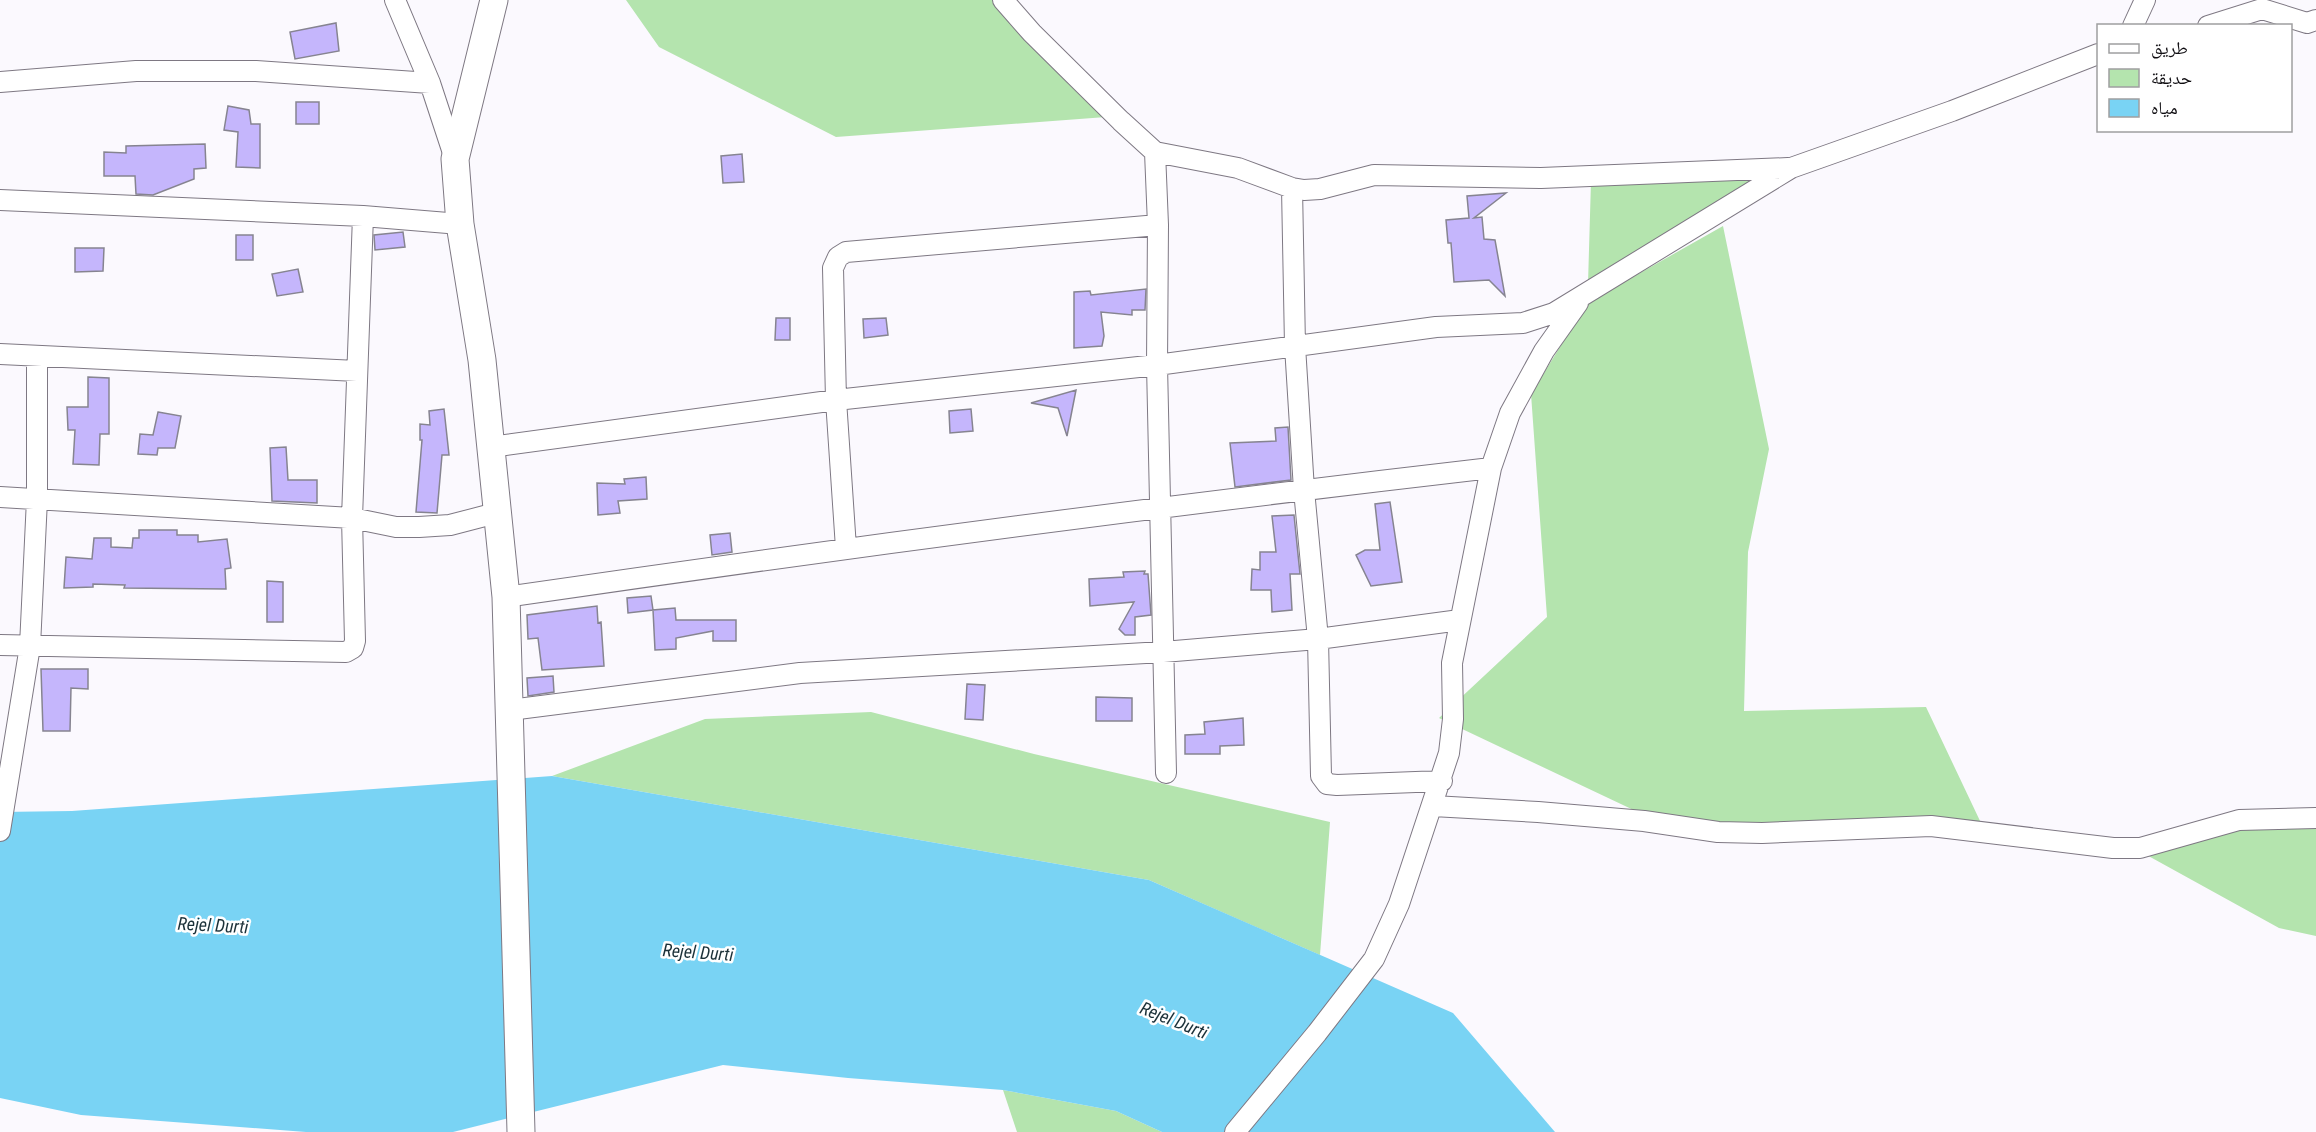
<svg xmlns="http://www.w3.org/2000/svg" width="2316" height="1132" font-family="'Roboto Condensed','Noto Naskh Arabic',sans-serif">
	<rect width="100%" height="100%" fill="#fbf9fe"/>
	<!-- green -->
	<path fill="#b4e4ae" d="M626 0H996L1106 117 836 137 659 47Z
		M1762 177 1588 284 1591 181Z
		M1723 226 1769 449 1748 552 1744 711 1926 707 1981 823 1734 826 1642 814 1439 718 1547 617 1531 394 1587 303Z
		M871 712 1034 754 1330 822 1320 955 1149 880 552 776 705 719Z
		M2316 823V936L2279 928 2143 853 2239 826Z
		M1003 1090 1116 1111 1162 1132H1017Z"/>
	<!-- water -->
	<path fill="#79d3f4" d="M552 776 1149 880 1453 1013 1555 1132H1162L1116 1111 1003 1090 848 1078 723 1065 453 1132H306L81 1115 0 1098V812L72 811Z"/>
	<!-- building -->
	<path fill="#c5b6fc" stroke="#868490" stroke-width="1.5" d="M336 23 339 51 295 59 290 32Z
		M296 102H319V124H296Z
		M228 106 249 110 251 124H260V168L236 167 238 132 224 130Z
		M205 144 206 168 194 169V179L153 195 136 194 135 176H104V152L126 153V146Z
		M742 154 744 182 723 183 721 156Z
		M1506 193 1474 218 1482 217 1484 239 1495 240 1505 296 1489 280 1454 282 1451 243H1448L1446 220 1469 218 1467 196Z
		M403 232 405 247 375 250 374 235Z
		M236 235H253V260H236Z
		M75 248H104L103 271 75 272Z
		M298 269 303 292 277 296 272 274Z
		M1146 289 1145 310H1132V315L1101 312 1104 336 1102 346 1074 348V292L1090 291 1091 295Z
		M776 318H790V340H775Z
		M886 318 888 335 864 338 863 319Z
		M88 377 109 378V434H100L99 465 73 464 75 430H68L67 407H88Z
		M1076 390 1067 436 1058 408 1031 403Z
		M444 409 449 455H442L437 513 416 512 422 440H420V424L430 425 429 411Z
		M971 409 973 431 950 433 949 411Z
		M158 412 181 416 175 448H158L157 455 138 454 140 434 153 435Z
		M1288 427 1291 480 1235 487 1230 443 1276 441 1275 428Z
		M286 447 288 480H317V503L272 501 270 448Z
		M646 477 647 499 618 501 620 513 598 515 597 483 625 484 624 479Z
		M1390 502 1402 582 1371 586 1356 555 1365 550H1380L1375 504Z
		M1294 515 1300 574H1290L1292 610 1272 612 1271 590H1251L1252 569 1260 570V552H1276L1272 516Z
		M139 530H177V535H198V542L227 539 231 568 225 569 226 589 124 588 125 585 93 584V587L64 588 66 557 92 559 94 538H111V547L132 548 133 538H139Z
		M730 533 732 552 712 555 710 535Z
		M1145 571 1144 574H1148L1151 615 1135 617V635H1125L1119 629 1134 602 1090 606 1089 579 1124 577 1123 572Z
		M267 581 283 582V622H267Z
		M651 596 653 610 628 613 627 598Z
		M597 606 598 623 601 622 604 666 542 670 538 638 528 639 527 615Z
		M675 608 676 620H736V641H713V631L676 638V649L655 650 653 610Z
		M41 669H88V689L71 688 70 731H43Z
		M553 676 554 692 528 696 527 678Z
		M967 684 985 685 983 720 965 719Z
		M1096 697 1132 698V721H1096Z
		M1243 718 1244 745 1220 746V754H1185V735L1205 734 1204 722Z"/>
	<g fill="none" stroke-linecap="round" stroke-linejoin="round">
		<defs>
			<path id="street" d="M395 0 430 83 455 159
				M1003 0 1032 33 1121 121 1155 152 1238 168 1292 188 1304 190 1320 189 1374 175 1541 178 1788 168
				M2133 26 2145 0
				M2208 26 2262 9 2307 23 2316 20
				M0 82 136 71H256L430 83
				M1155 152 1158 225 1157 365 1166 773
				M1292 188 1295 346 1304 490 1318 639 1321 776 1327 784 1337 785 1442 781
				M0 200 363 216 460 224
				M0 354 357 371
				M491 447 836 400 1157 365 1436 327 1523 323 1554 313 1791 168 1952 111 2098 54
				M0 497 352 518 396 527H419L450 525 496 513
				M846 548 836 400 833 268 838 257 846 252 1158 225
				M506 597C834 549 1162 506 1491 468
				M0 645 346 652 353 648 355 641 352 518 363 216
				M510 710 800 673 1163 652 1318 639 1460 620
				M1433 806 1538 812 1644 821 1718 832 1762 833 1931 826 2113 848H2140L2239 820 2316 818
				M0 831 30 646 37 499V356
				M1235 1132 1317 1033 1374 959 1399 904 1449 753 1453 719 1452 663 1491 468 1510 413 1544 351 1578 303"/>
			<path id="secondary" d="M494 0 455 159 460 224 482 360 506 597 521 1132"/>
		</defs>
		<!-- street casing -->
		<use href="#street" stroke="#7e7883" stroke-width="22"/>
		<!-- secondary casing -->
		<use href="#secondary" stroke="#7e7883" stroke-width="29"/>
		<!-- street -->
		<use href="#street" stroke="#fff" stroke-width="20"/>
		<!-- secondary -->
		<use href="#secondary" stroke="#fff" stroke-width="27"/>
	</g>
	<g text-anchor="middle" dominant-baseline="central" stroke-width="5" stroke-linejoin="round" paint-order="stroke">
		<!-- water labels -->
		<g font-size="18" font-style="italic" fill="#1c3139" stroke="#fff">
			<text transform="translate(213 925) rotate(3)">Rejel Durti</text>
			<text transform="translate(698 952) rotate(4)">Rejel Durti</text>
			<text transform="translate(1174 1020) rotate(22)">Rejel Durti</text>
		</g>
	</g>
	<!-- legend -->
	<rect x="2097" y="24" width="195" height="108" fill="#ffffff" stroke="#9f9fa0" stroke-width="1.5"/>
	<rect x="2109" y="44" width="30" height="9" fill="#ffffff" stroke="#9f9fa0" stroke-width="1.5"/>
	<text x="2151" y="54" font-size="18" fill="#100e12">طريق</text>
	<rect x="2109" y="69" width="30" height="18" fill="#b4e4ae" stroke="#9f9fa0" stroke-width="1.5"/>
	<text x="2151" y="84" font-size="18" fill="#100e12">حديقة</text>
	<rect x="2109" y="99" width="30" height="18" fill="#79d3f4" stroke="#9f9fa0" stroke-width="1.5"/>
	<text x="2151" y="114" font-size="18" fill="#100e12">مياه</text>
</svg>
